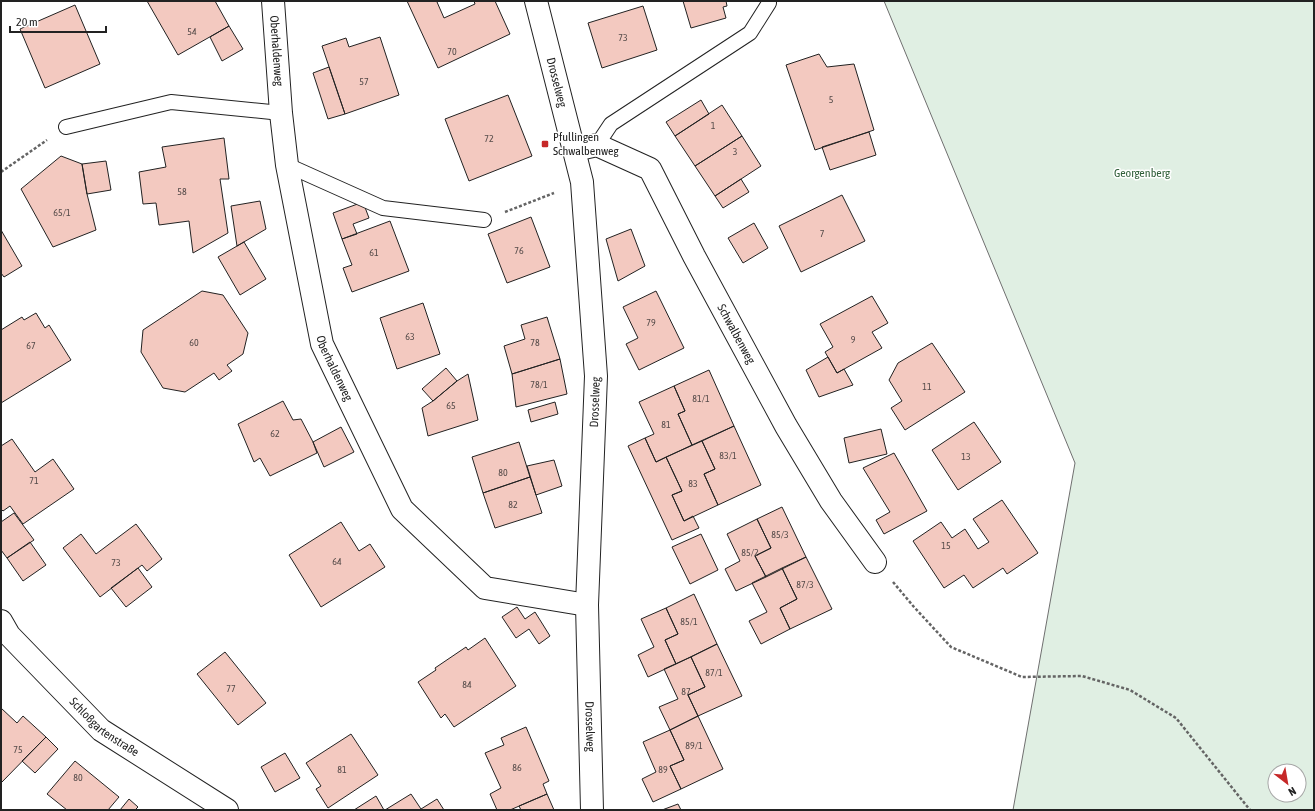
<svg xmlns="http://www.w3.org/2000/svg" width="1315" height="811" font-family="'Asap Condensed',sans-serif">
	<rect width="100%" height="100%" fill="#fff"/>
	<!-- green -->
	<path fill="#e0efe3" stroke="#6f6f6f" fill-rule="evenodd" d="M884 1H1314V810H1013L1075 463ZM1275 771H1299V795H1275Z"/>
	<!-- building -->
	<path fill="#f3c9c0" stroke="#222" d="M147 1H215L229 26 178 55Z
		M407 1H439L437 2 444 18 475 4 474 1H495L510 34 438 68Z
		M683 1H726L727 6 723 7 726 18 691 28Z
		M75 5 100 64 45 88 20 29Z
		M643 6 657 50 602 68 588 23Z
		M229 26 243 49 222 61 210 37Z
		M380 37 399 95 345 114 322 46 346 38 349 47Z
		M819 54 827 67 854 64 874 130 815 150 786 65Z
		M329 67 345 114 328 119 313 73Z
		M508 95 532 156 469 181 445 119Z
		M701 100 709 114 675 136 666 122Z
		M722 105 742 136 695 166 675 136Z
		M869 132 876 155 830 170 822 147Z
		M742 136 761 166 715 196 695 166Z
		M224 138 229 179H220L228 233 193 253 189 221 159 225 156 203 143 204 139 172 166 167 162 147Z
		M61 156 82 164 87 194 96 230 53 247 21 189Z
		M106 161 111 190 87 194 82 164Z
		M741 179 749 192 723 208 715 196Z
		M842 195 865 241 801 272 779 226Z
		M260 201 266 229 237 246 231 206Z
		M363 202 369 218 353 224 357 234 342 239 333 213Z
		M531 217 550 267 507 283 488 234Z
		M390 221 409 271 352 292 343 268 352 265 342 239Z
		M754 223 768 248 743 263 728 238Z
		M631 229 645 266 618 281 606 239Z
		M1 230 22 266 4 277 1 273Z
		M244 242 266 279 240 295 218 257Z
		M202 291 223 295 248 333 243 354 227 365 232 371 219 380 214 373 185 392 163 388 141 352 143 330Z
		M656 291 684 348 639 370 626 344 638 338 623 307Z
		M872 296 888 323 872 332 882 348 837 373 825 352 833 347 820 324Z
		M423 303 440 354 397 369 380 318Z
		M36 313 45 328 49 325 71 360 1 403V330L22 317 24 320Z
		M547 317 560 359 512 374 504 346 525 339 521 325Z
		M932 343 965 392 905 430 891 408 902 401 889 380 898 363Z
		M828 357 837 373 844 369 853 385 819 397 806 370Z
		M560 359 567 394 516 407 512 374Z
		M446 368 457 381 433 401 422 389Z
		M709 370 734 426 692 445 678 414 685 411 674 386Z
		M468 374 478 420 428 436 422 408 433 401 457 381Z
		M674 386 685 411 678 414 692 445 656 462 645 438 654 434 639 402Z
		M283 401 293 420 301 419 313 442 317 453 270 476 260 458 254 462 238 424Z
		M555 402 558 414 531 422 528 410Z
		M974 422 1001 462 958 490 932 450Z
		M734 426 761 485 718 505 704 474 715 469 702 441Z
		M341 427 354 452 324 467 313 442Z
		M881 429 887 454 849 463 844 438Z
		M645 438 656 462 666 457 682 491 672 495 684 521 693 516 699 528 672 540 628 446Z
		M12 439 35 472 53 459 74 489 23 524 10 506 3 511 1 509V446Z
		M702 441 715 469 704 474 718 505 684 521 672 495 682 491 666 457Z
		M519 442 530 477 483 493 472 457Z
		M894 453 927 511 884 534 876 520 890 512 863 468Z
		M554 460 562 486 536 495 527 466Z
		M530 477 542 513 495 528 483 493Z
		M1002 500 1038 553 1007 574 1003 568 973 588 964 575 944 588 913 541 941 522 952 538 965 529 978 549 989 542 973 519Z
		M782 507 806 557 766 577 755 556 771 548 757 519Z
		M14 513 34 540 7 558 1 550V522Z
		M757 519 771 548 755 556 766 577 736 591 725 569 740 561 727 534Z
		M341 522 359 551 370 544 385 567 321 607 289 555Z
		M136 524 162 559 147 571 142 565 100 597 63 548 81 534 96 554Z
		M701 534 718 570 690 584 672 547Z
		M30 542 46 565 23 581 7 558Z
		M806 557 832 609 790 629 780 608 797 599 782 568Z
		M138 568 152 587 126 607 111 588Z
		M782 568 797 599 780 608 790 629 761 644 749 621 767 612 752 583Z
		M694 594 717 644 676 664 665 640 678 634 666 608Z
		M517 607 525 619 535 612 550 636 539 644 529 629 516 638 502 617Z
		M666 608 678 634 665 640 676 664 648 677 638 655 654 647 641 619Z
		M485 638 516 686 454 727 445 714 441 718 418 682 436 670 435 668 466 647 468 650Z
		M717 644 742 696 698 716 688 695 705 687 691 657Z
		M225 652 266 703 238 725 197 674Z
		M691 657 705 687 688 695 698 716 670 730 659 707 678 699 664 669Z
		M1 708 17 723 23 716 46 737 2 782 1 780Z
		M698 716 723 769 681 789 670 766 684 760 670 730Z
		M526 727 549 781 543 784 547 794 510 810H497L490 794 501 788 485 753 504 745 501 738Z
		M670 730 684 760 670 766 681 789 653 802 642 779 656 772 643 742Z
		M351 734 378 775 328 808 316 789 321 786 306 763Z
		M46 737 58 749 35 773 22 761Z
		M285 753 300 778 275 792 261 767Z
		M75 761 119 797 108 810H67L47 794Z
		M411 794 421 809 437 799 444 810H385Z
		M547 794 554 810H521L519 806Z
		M376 796 384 810H354Z
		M129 799 138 807 135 810H120Z
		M678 804 681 810H662Z"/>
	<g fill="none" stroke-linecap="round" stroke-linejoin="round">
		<defs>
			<path id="lane" d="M66 127 171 102 281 113
				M597 145 611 124 750 33 769 3
				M287 165 383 208 484 220"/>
			<g id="street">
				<path id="s1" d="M273 1 281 113 287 165 322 344 402 509 485 588 587 605"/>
				<path id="s2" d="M536 1 582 182 596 376 587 605 592 810"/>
				<path id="s3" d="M575 150 597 145 650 169 694 256 786 426 831 501 875 562"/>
				<path id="s4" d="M1 621 9 635 101 730 227 810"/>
			</g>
		</defs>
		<!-- lane casing -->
		<use href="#lane" stroke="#222" stroke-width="16"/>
		<!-- street casing -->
		<use href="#street" stroke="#222" stroke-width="24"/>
		<!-- path -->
		<path stroke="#646464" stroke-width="2.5" stroke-dasharray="3 2" stroke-linecap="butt" d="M1 172 47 140
			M505 212 554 193
			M893 582 914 607 951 647 1022 677 1082 676 1130 690 1176 718 1250 810"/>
		<!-- lane -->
		<use href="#lane" stroke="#fff" stroke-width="14"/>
		<!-- street -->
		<use href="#street" stroke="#fff" stroke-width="22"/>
	</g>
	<!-- markers -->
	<rect fill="#c62828" stroke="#fff" stroke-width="1.5" x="541" y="140" width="8" height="8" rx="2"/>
	<g text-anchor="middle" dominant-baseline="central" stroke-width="3" stroke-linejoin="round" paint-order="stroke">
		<!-- number labels -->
		<g font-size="10" fill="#564c4a">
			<text x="192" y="31">54</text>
			<text x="623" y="37">73</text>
			<text x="452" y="51">70</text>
			<text x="364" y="81">57</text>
			<text x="831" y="99">5</text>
			<text x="713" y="125">1</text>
			<text x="489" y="138">72</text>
			<text x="735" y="151">3</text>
			<text x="182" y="191">58</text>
			<text x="62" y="212">65/1</text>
			<text x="822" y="233">7</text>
			<text x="519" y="250">76</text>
			<text x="374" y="252">61</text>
			<text x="651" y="322">79</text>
			<text x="410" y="336">63</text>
			<text x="853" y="339">9</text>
			<text x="194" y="342">60</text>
			<text x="535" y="342">78</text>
			<text x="31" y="345">67</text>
			<text x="539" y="384">78/1</text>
			<text x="927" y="386">11</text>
			<text x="701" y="398">81/1</text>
			<text x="451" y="405">65</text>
			<text x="666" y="424">81</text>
			<text x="275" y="433">62</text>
			<text x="728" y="455">83/1</text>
			<text x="966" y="456">13</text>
			<text x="503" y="472">80</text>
			<text x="34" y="480">71</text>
			<text x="693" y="483">83</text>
			<text x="513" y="504">82</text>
			<text x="780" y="534">85/3</text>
			<text x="946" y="545">15</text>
			<text x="750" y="552">85/2</text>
			<text x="337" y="561">64</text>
			<text x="116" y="562">73</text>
			<text x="805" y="584">87/3</text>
			<text x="689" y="621">85/1</text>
			<text x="714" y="672">87/1</text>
			<text x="467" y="684">84</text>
			<text x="231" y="688">77</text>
			<text x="686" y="691">87</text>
			<text x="694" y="745">89/1</text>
			<text x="18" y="749">75</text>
			<text x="517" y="767">86</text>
			<text x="342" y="769">81</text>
			<text x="663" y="769">89</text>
			<text x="78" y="777">80</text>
		</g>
		<!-- street labels -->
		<g font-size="12" fill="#222" stroke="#fff">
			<text stroke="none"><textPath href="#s1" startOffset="50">Oberhaldenweg</textPath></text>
			<text stroke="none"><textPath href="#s2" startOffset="84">Drosselweg</textPath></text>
			<text stroke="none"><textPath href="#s3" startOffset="267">Schwalbenweg</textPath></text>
			<text stroke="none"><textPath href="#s1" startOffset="374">Oberhaldenweg</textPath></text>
			<text transform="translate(595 402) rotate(-88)">Drosselweg</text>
			<text stroke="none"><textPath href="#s4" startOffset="149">Schloßgartenstraße</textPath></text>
			<text stroke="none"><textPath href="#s2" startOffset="732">Drosselweg</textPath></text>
		</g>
		<!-- poi labels -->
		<g font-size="12" fill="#222" stroke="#fff" text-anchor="start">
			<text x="553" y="137">Pfullingen<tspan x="553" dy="14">Schwalbenweg</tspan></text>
		</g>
		<!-- park labels -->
		<g font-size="12" fill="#2f5e38" stroke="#fff">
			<text x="1142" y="173">Georgenberg</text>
		</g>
	</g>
	<!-- border -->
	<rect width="1315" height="811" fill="none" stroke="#222222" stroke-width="4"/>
	<!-- north arrow -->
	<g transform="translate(1287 783) rotate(149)"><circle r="19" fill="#ffffff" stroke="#a7a7a7"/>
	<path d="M0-3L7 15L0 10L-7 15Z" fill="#c62828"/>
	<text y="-6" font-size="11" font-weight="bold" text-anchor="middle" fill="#222222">N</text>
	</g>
	<!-- scale -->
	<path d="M10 26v6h96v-6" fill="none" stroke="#222222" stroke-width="2"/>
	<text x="16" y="26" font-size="12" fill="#222222" stroke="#ffffff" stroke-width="3" paint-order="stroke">20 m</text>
</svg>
